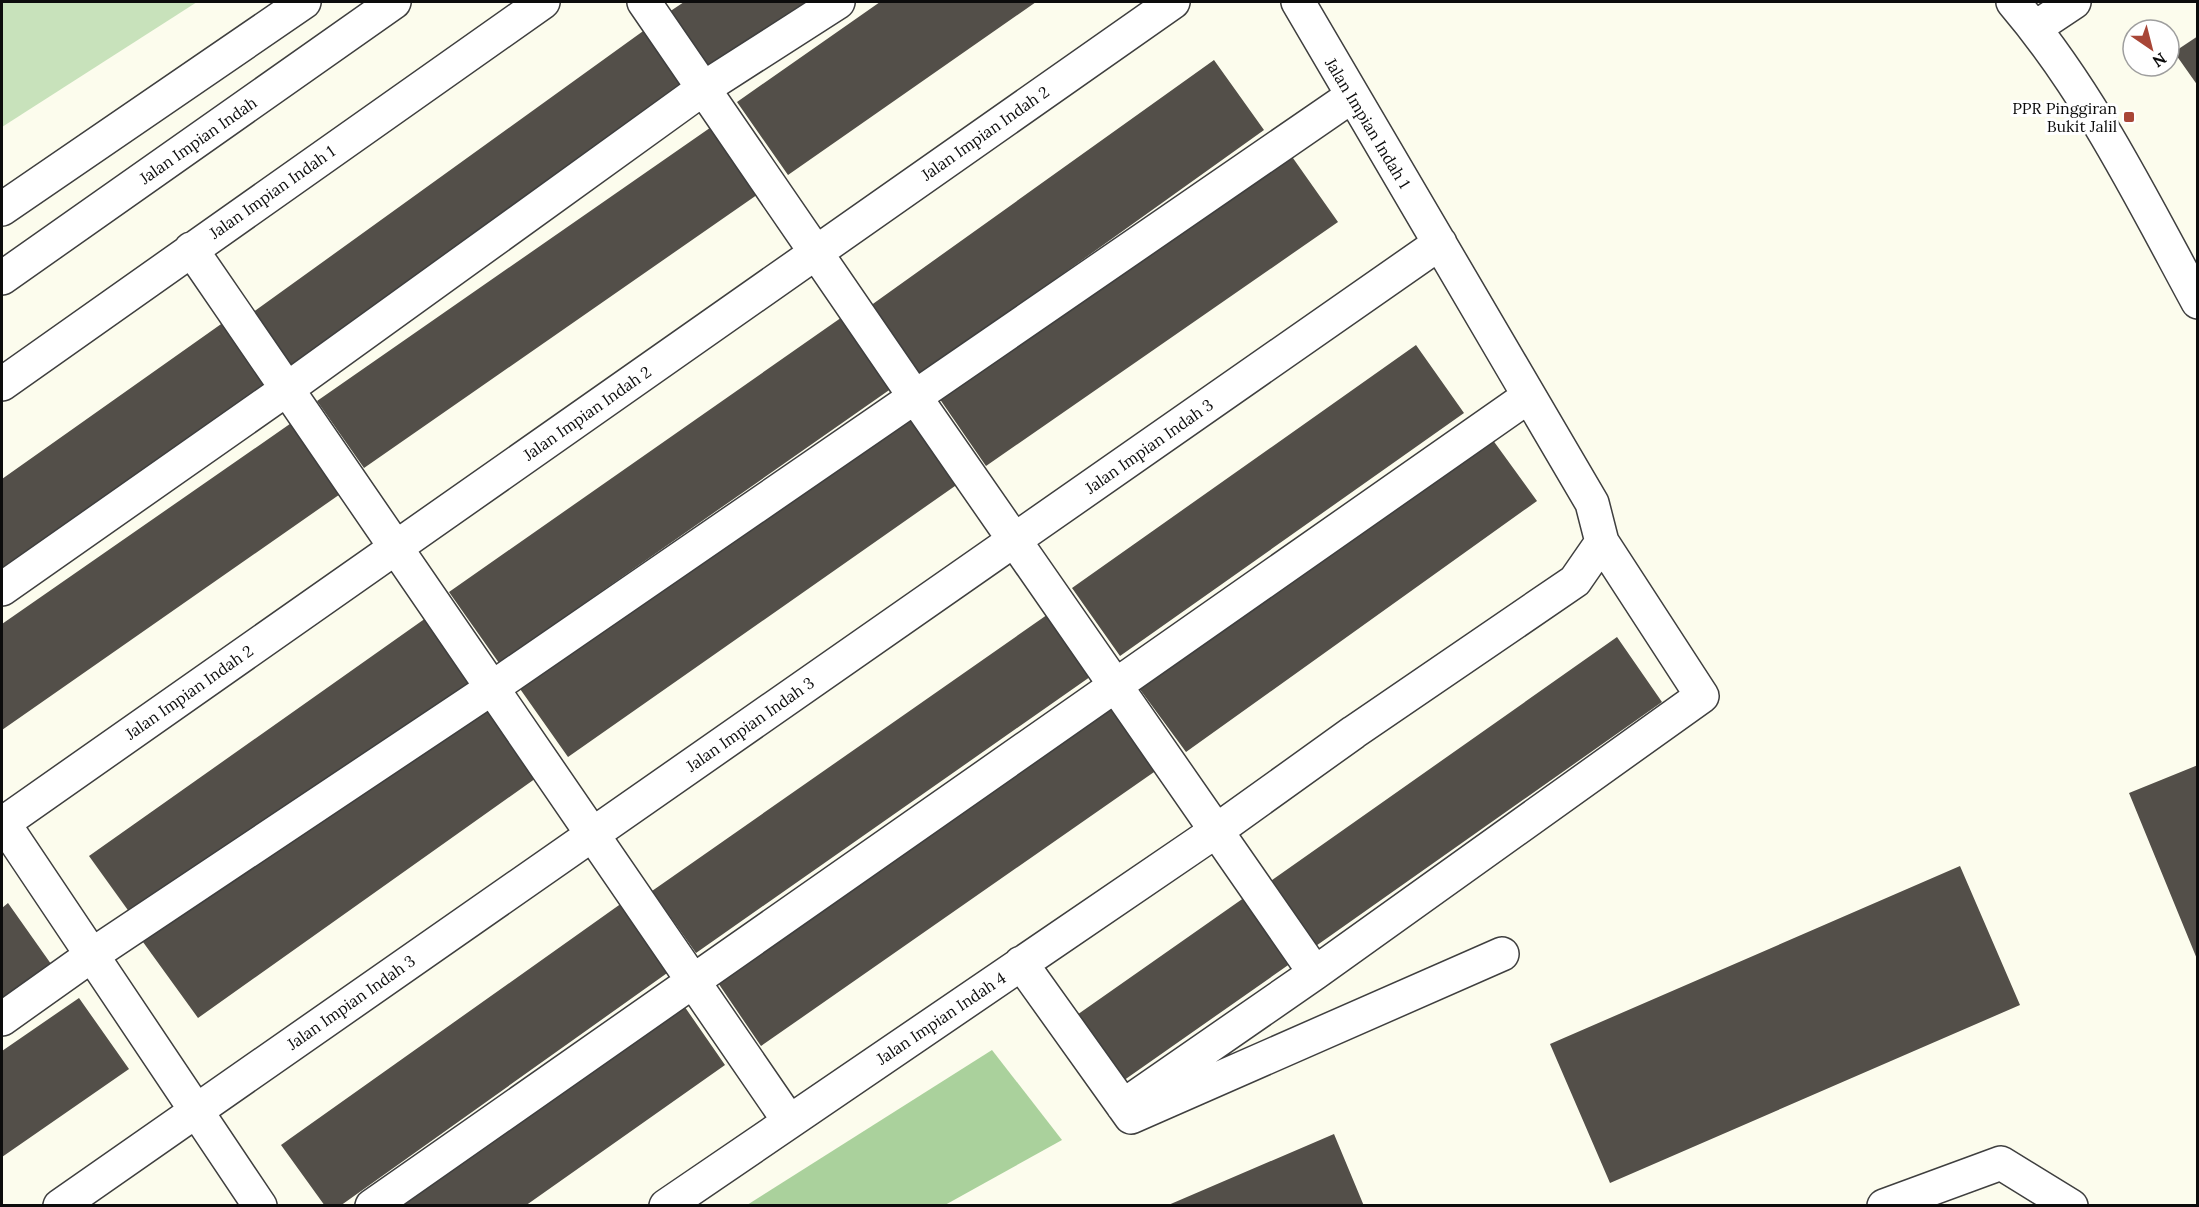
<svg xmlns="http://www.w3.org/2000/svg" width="2199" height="1207" font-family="Lora,serif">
	<rect width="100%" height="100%" fill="#fcfced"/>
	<!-- green -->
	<path fill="#c8e2bb" d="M2 2H197L2 127Z"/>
	<!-- forest -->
	<path fill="#aad19c" d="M992 1050 1062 1140 945 1205H747Z"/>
	<!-- building -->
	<path fill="#534f49" d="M684 2H825L710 79 666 14Z
		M880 2H1036L788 175 737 102Z
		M646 29 691 92 297 375 252 313Z
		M2198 36V86L2174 52Z
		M1214 60 1264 130 920 376 870 306Z
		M717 123 764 190 364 468 317 401Z
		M1288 151 1338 222 986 466 937 395Z
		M845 315 895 386 499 663 449 592Z
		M224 322 271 389 2 579V479Z
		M1416 345 1464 413 1120 656 1072 588Z
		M915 409 965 479 568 757 518 686Z
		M297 419 346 490 2 730V624Z
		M1487 432 1537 501 1186 752 1136 684Z
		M1054 610 1097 672 696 953 652 891Z
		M433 613 479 677 135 920 89 856Z
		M1617 637 1662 702 1313 948 1268 883Z
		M492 694 546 771 198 1018 143 942Z
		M1120 695 1167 763 761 1046 714 977Z
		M2198 765V959H2197L2129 793Z
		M1960 866 2020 1005 1610 1183 1550 1044Z
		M1248 895 1294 961 1120 1083 1074 1017Z
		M629 898 677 966 340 1206H325L281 1145Z
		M8 903 56 971 2 1009V908Z
		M79 998 129 1069 2 1157V1051Z
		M680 1000 725 1065 525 1206H387Z
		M1334 1134 1364 1206H1166Z"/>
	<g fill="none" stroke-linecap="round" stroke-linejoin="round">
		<defs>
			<path id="minor" d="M644 2 915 397 1315 973
				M2013 2C2089 91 2142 199 2198 302
				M2035 28 2074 2
				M2 209 304 2
				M191 249 789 1121
				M2 278 394 2
				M2 384 543 2
				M2 589 287 389 704 88 838 2
				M2 821 260 1206
				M2 824 1173 2
				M1021 963 1131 1117 1502 954
				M2 1019 92 955 492 688 1352 96
				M1123 1106 1315 973 1702 696 1602 542
				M60 1206 1440 243
				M372 1206 1529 396
				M666 1206 1216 831 1354 732 1575 581 1602 542 1592 503 1298 2
				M1884 1206 2001 1163 2071 1206"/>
		</defs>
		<!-- minor casing -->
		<use href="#minor" stroke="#3f3f3f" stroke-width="36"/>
		<!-- minor -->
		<use href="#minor" stroke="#fff" stroke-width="33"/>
	</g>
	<!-- markers -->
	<rect fill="#a84637" stroke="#fff" stroke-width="2" x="2123" y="111" width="12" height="12" rx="3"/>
	<g text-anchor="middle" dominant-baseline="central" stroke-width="6" stroke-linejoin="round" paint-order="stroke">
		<!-- poi labels -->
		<g font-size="16" fill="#0c0c0c" stroke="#fff" text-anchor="end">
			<text x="2117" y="108">PPR Pinggiran<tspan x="2117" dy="18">Bukit Jalil</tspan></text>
		</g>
		<!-- street labels -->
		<g font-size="16" fill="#0c0c0c" stroke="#fff">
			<text transform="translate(1368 123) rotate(59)">Jalan Impian Indah 1</text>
			<text transform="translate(985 133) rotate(-35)">Jalan Impian Indah 2</text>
			<text transform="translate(198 140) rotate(-35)">Jalan Impian Indah</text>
			<text transform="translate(272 192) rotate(-35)">Jalan Impian Indah 1</text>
			<text transform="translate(587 413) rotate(-35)">Jalan Impian Indah 2</text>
			<text transform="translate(1149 446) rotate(-35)">Jalan Impian Indah 3</text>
			<text transform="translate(189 692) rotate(-35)">Jalan Impian Indah 2</text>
			<text transform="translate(750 724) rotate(-35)">Jalan Impian Indah 3</text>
			<text transform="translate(351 1002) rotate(-35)">Jalan Impian Indah 3</text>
			<text transform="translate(941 1018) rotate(-34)">Jalan Impian Indah 4</text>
		</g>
	</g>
	<!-- border -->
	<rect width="2199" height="1207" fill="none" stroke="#0c0c0c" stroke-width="6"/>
	<!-- north arrow -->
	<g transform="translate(2151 48) rotate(145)"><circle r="28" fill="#ffffff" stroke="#9e9e9e" stroke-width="1.5"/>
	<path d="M0-4.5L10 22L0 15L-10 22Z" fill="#a84637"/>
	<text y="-9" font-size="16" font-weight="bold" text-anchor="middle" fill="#0c0c0c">N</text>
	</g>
</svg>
